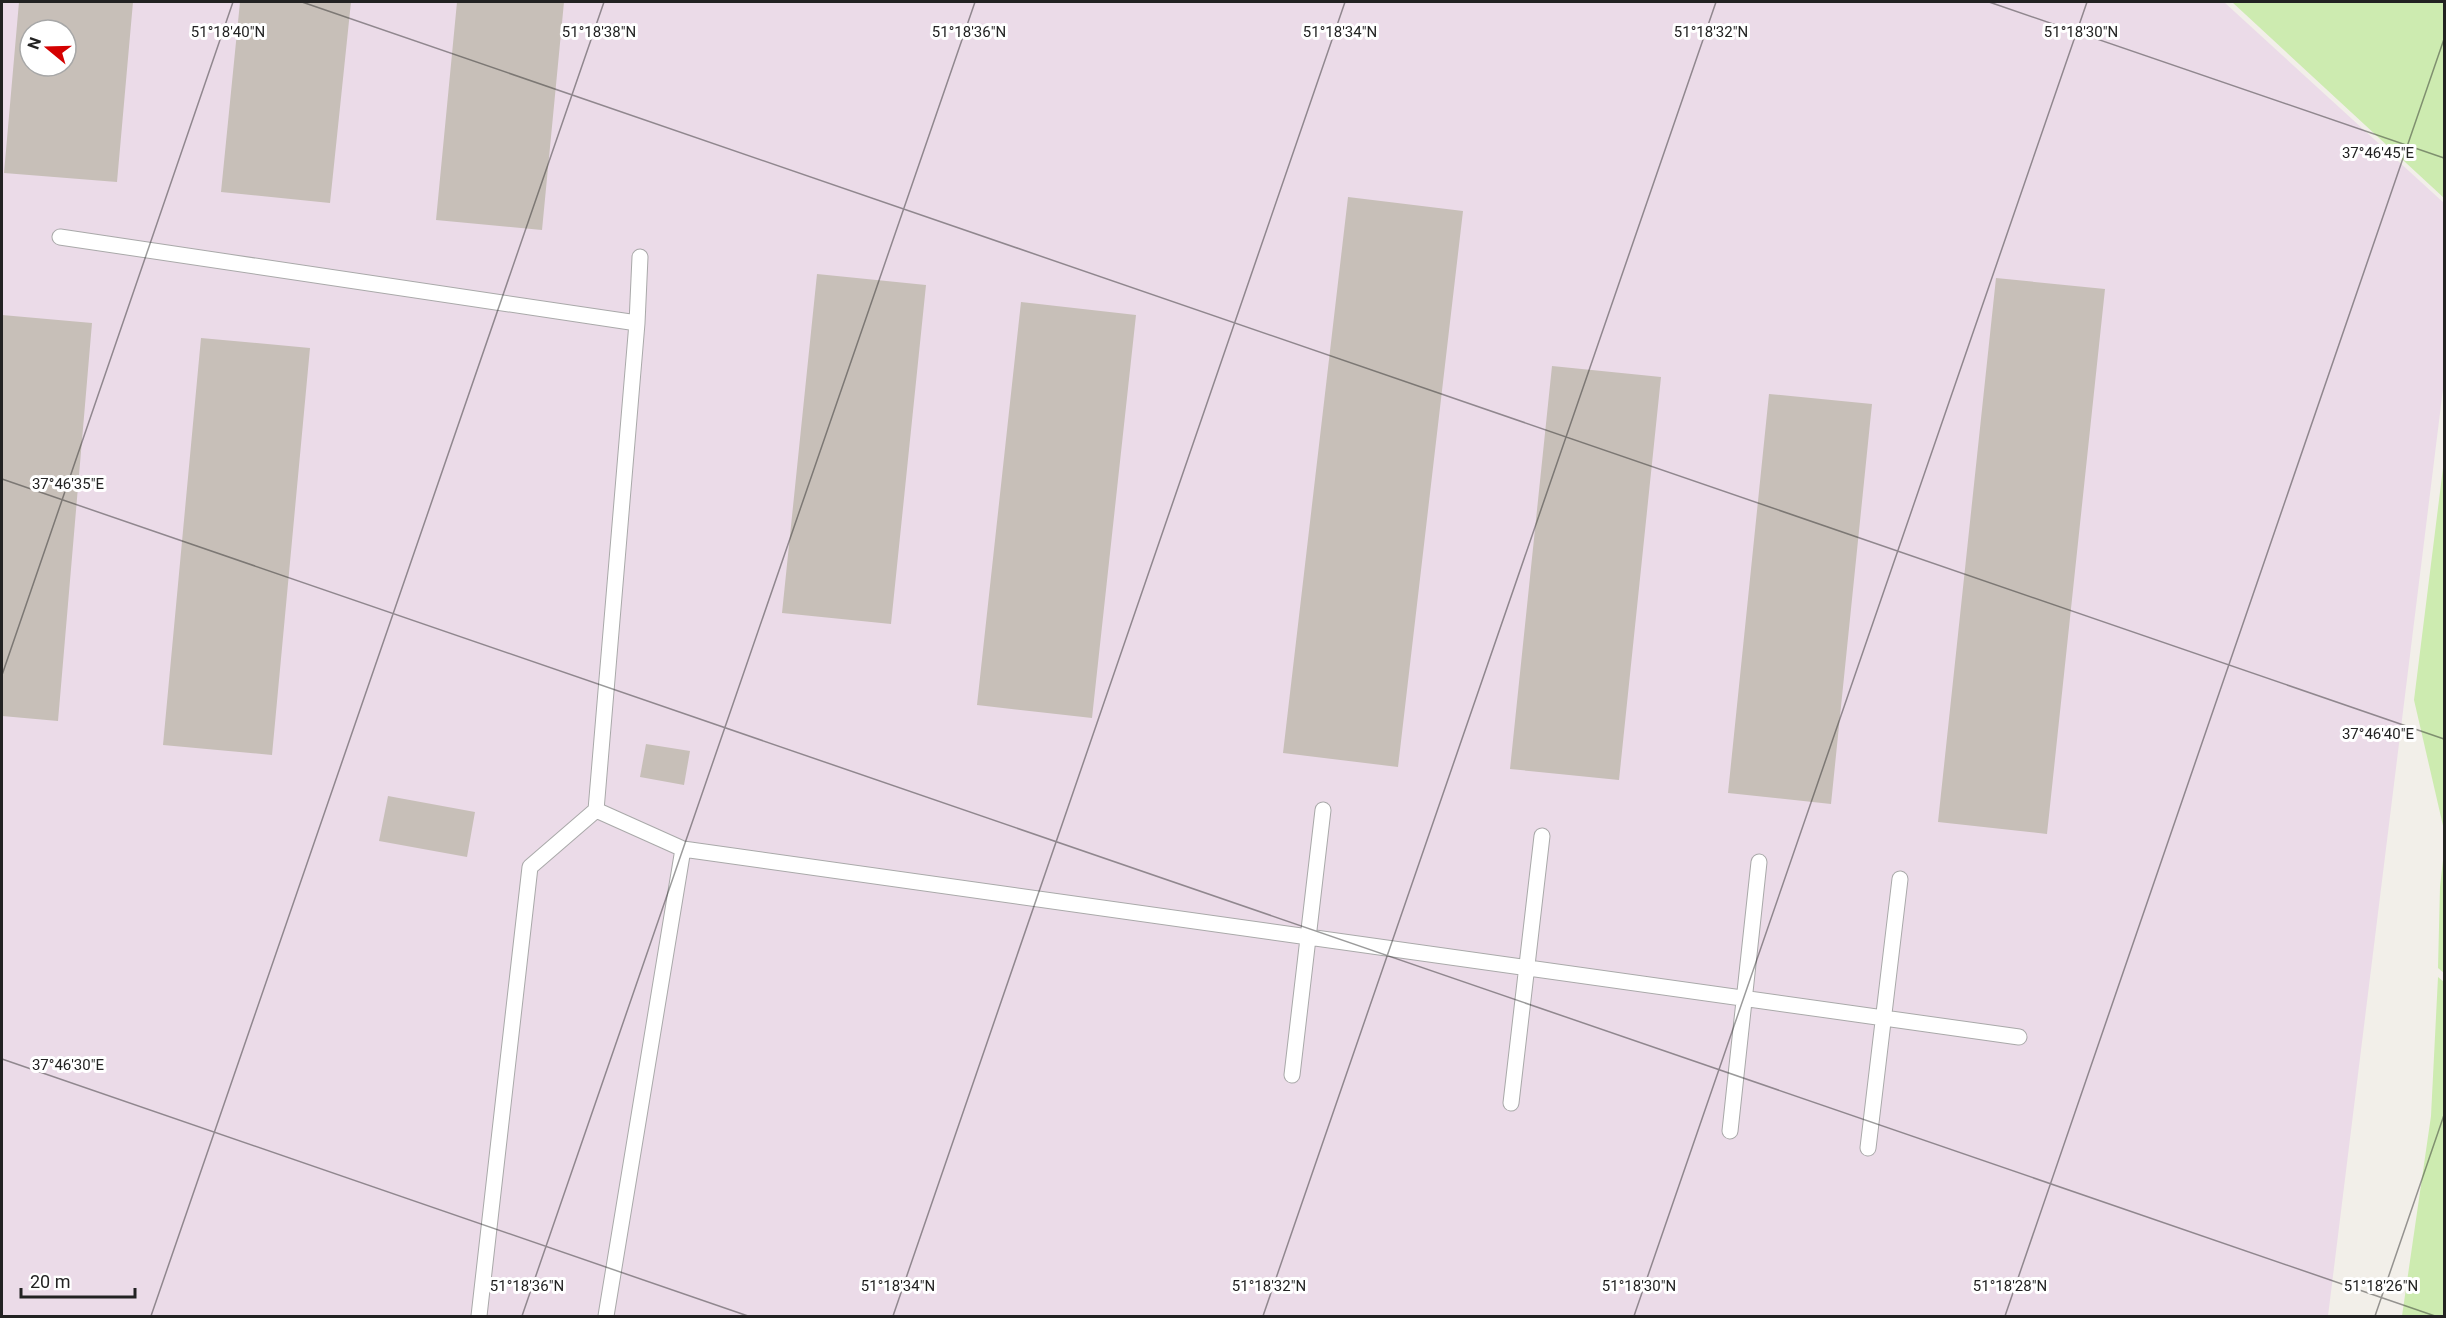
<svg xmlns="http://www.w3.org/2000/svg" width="2446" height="1318" font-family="Roboto,sans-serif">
	<rect width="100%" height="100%" fill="#f2efe9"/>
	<!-- industrial -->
	<path fill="#ebdbe8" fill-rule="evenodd" d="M2 2H2224L2444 203V381L2328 1316H2ZM30 30H66V66H30Z"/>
	<!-- grass -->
	<path fill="#cdebb0" d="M2232 2H2444V198Z
		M2444 460V830L2414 700Z
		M2444 851V973L2438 968 2440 887Z
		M2438 977 2444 982V1316H2402L2431 1116Z"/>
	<!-- building -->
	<path fill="#c7bfb8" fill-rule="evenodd" d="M19 2H133L117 182 4 173ZM30 30H66V66H30Z
		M240 2H351L330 203 221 192Z
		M457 2H564L542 230 436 220Z
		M1348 197 1463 211 1398 767 1283 753Z
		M817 274 926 285 891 624 782 613Z
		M1996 278 2105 289 2047 834 1938 822Z
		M1021 302 1136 315 1092 718 977 705Z
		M2 315 92 323 58 721 2 716Z
		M201 338 310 348 272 755 163 745Z
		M1552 366 1661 377 1619 780 1510 769Z
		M1769 394 1872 404 1831 804 1728 793Z
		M646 744 690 751 684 785 640 777Z
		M388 796 475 812 467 857 379 841Z"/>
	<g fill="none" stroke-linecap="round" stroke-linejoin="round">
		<defs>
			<path id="lane" d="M60 237 637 323
				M640 257 637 323 596 810 683 849 2019 1037
				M1292 1075 1323 810
				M1511 1103 1542 836
				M1730 1131 1759 862
				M1868 1148 1900 879
				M479 1316 530 867 596 810
				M606 1316 683 849"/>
		</defs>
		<!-- lane casing -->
		<use href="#lane" stroke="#a9a9a9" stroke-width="17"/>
		<!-- lane -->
		<use href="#lane" stroke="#fff" stroke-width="15"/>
	</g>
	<!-- ticks -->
	<path fill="none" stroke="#222" stroke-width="1.5" stroke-opacity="0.45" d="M302 2 2444 739M1989 2 2444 158M2 479 2435 1316M2 675 233 2M2 1059 748 1316M151 1316 604 2M522 1316 975 2M893 1316 1345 2M1263 1316 1716 2M1634 1316 2087 2M2005 1316 2444 39M2375 1316 2444 1115"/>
	<g font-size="15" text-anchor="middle" fill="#222" stroke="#fff" stroke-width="6" stroke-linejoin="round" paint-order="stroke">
		<text x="228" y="37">51°18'40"N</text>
		<text x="599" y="37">51°18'38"N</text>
		<text x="969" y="37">51°18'36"N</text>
		<text x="1340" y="37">51°18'34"N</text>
		<text x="1711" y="37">51°18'32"N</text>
		<text x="2081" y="37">51°18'30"N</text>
		<text x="2378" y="158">37°46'45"E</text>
		<text x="68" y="489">37°46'35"E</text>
		<text x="2378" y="739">37°46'40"E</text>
		<text x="68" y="1070">37°46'30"E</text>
		<text x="527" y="1291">51°18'36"N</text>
		<text x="898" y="1291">51°18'34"N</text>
		<text x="1269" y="1291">51°18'32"N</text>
		<text x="1639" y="1291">51°18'30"N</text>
		<text x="2010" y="1291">51°18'28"N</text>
		<text x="2381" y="1291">51°18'26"N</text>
	</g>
	<!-- border -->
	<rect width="2446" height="1318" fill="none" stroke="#222222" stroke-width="6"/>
	<!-- north arrow -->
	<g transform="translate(48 48) rotate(289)"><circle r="28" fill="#ffffff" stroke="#a7a7a7" stroke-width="1.5"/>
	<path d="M0-4.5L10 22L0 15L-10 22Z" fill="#d40000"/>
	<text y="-9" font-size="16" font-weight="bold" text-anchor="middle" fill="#222222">N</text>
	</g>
	<!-- scale -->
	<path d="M21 1288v9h114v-9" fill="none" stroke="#222222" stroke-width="3"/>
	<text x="30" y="1288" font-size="18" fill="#222222" stroke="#ffffff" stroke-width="4.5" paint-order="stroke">20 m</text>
</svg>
